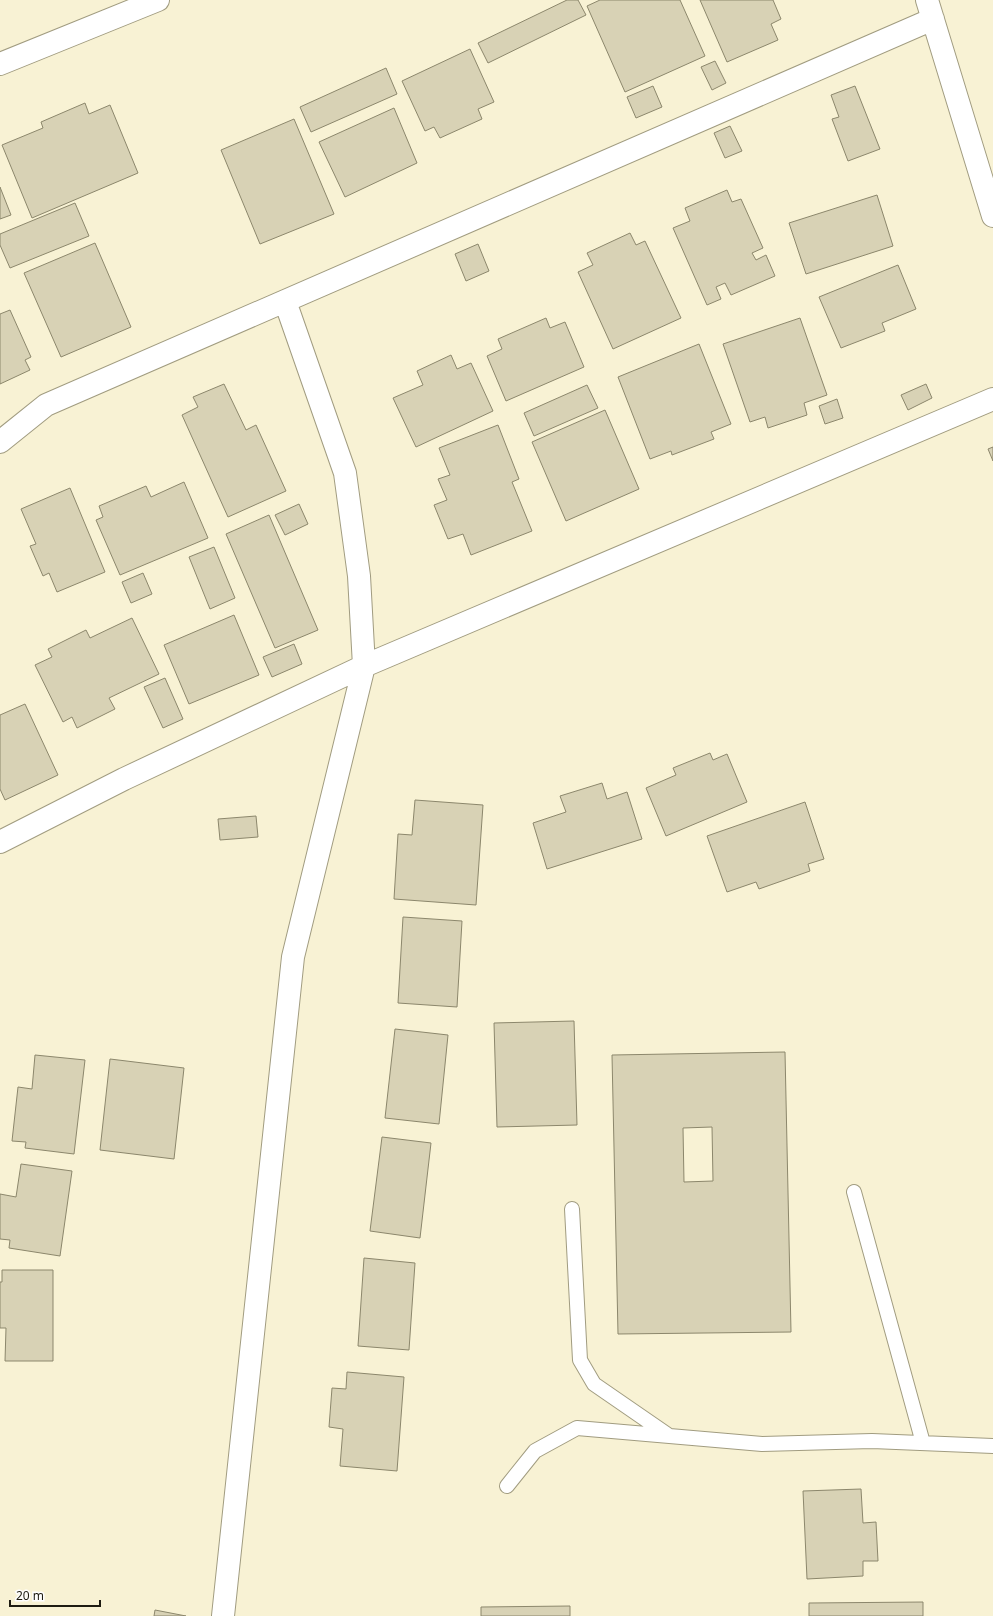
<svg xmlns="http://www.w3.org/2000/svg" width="993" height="1616" font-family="'Noto Sans',sans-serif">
	<rect width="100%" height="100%" fill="#f8f2d4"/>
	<!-- building -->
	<path fill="#d8d2b5" stroke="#8c876c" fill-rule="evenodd" d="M567 0H578L586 15 488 63 478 43Z
		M600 0H680L705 56 625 92 587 6Z
		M700 0H773L781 19 771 24 778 40 727 62Z
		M470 49 494 102 478 109 482 119 440 138 434 127 425 131 402 81Z
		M715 61 726 83 712 90 701 67Z
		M386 68 397 94 311 132 300 107Z
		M653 86 662 107 636 118 627 97Z
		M855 86 880 149 848 161 832 119 839 117 831 95Z
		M85 103 89 114 110 105 138 173 32 218 2 145 43 128 41 122Z
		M394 108 417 163 345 197 319 142Z
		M294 119 334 214 260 244 221 150Z
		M730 126 742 151 725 158 714 133Z
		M0 187 11 215 0 219Z
		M727 190 732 202 741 199 763 248 752 253 756 260 766 255 775 276 731 295 725 283 716 287 721 299 707 305 673 228 690 221 685 208Z
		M877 195 893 246 806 274 789 223Z
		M75 203 89 236 10 268 0 245V234Z
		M630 233 636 245 645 241 681 318 613 349 578 272 593 265 587 253Z
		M95 243 131 327 61 357 24 273Z
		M478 244 489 271 466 281 455 254Z
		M898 265 916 309 882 323 885 331 841 348 819 297Z
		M10 310 31 357 25 360 30 370 0 384V314Z
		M546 318 550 328 565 322 584 367 506 401 487 356 502 349 498 339Z
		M800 318 827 395 804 403 807 415 768 428 765 417 750 422 723 344Z
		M699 344 731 424 711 432 714 439 672 455 671 451 650 459 618 377Z
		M451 355 457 369 471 363 493 411 416 447 393 398 423 385 417 371Z
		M224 384 246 430 256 425 286 491 228 517 182 415 198 407 193 397Z
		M926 384 932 398 908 410 901 395Z
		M587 385 598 408 534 436 524 413Z
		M837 399 843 418 825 424 819 406Z
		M605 410 639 489 566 521 532 442Z
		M498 425 519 479 512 482 532 531 471 555 463 534 448 539 434 505 447 500 438 479 450 475 439 448Z
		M993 447V461L988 449Z
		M184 482 208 538 120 575 96 520 103 517 99 506 146 486 151 497Z
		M70 488 105 572 57 592 49 573 43 576 30 546 36 544 21 509Z
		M299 504 308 524 285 535 275 515Z
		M269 515 318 630 275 648 226 534Z
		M214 547 235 598 210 609 189 557Z
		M143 573 152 594 131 603 122 582Z
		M234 615 259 675 189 704 164 645Z
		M132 618 159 674 109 698 115 709 77 728 72 717 63 722 35 665 52 657 48 649 86 630 90 638Z
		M294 644 302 664 272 677 263 657Z
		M165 678 183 719 163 728 144 687Z
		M25 704 58 775 5 800 0 789V715Z
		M710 753 713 760 727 754 747 802 666 836 646 788 676 775 673 768Z
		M602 783 607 799 627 792 642 839 547 869 533 823 566 812 560 796Z
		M415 800 483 805 476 905 394 899 398 834 412 835Z
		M805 802 824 859 808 864 810 871 759 889 756 882 727 892 707 836Z
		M256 816 258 837 220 840 218 819Z
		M403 917 462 921 457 1007 398 1003Z
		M574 1021 577 1125 497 1127 494 1023Z
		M395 1029 448 1035 439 1124 385 1118Z
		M785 1052 791 1332 618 1334 612 1055ZM712 1127 713 1181 684 1182 683 1128Z
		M35 1055 85 1060 74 1154 25 1148 26 1142 12 1141 18 1087 32 1089Z
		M110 1059 184 1068 174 1159 100 1150Z
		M382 1137 431 1143 420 1238 370 1231Z
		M21 1164 72 1171 60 1256 9 1248 10 1240 0 1239V1194L16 1197Z
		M364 1258 415 1263 409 1350 358 1346Z
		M2 1270H53V1361H5L6 1328H0V1282H2Z
		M347 1372 404 1377 397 1471 340 1466 343 1429 329 1427 332 1388 346 1389Z
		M861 1489 863 1523 876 1522 878 1561H863V1576L807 1579 803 1491Z
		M923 1602V1616H809V1603Z
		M570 1606V1616H481V1607Z
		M155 1610 186 1616H154Z"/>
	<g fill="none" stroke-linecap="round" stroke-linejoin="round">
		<defs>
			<path id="lane" d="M854 1192 923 1443
				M572 1209 580 1360 594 1384 668 1435
				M507 1486 535 1451 577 1428 762 1444 872 1441 993 1446"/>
			<path id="street" d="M927 0 993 216
				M0 64 158 0
				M0 442 46 405 933 19
				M0 842 124 779 364 666 993 399
				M223 1616 293 957 364 666 359 576 345 473 285 301"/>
		</defs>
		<!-- lane casing -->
		<use href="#lane" stroke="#a19c80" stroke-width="16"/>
		<!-- street casing -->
		<use href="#street" stroke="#a19c80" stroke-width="24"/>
		<!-- lane -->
		<use href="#lane" stroke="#fff" stroke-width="14"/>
		<!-- street -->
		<use href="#street" stroke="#fff" stroke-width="22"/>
	</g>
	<!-- scale -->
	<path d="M10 1600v6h90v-6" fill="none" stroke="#1e1c11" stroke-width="2"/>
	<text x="16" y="1600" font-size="12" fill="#1e1c11" stroke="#fefefe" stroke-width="3" paint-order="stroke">20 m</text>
</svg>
